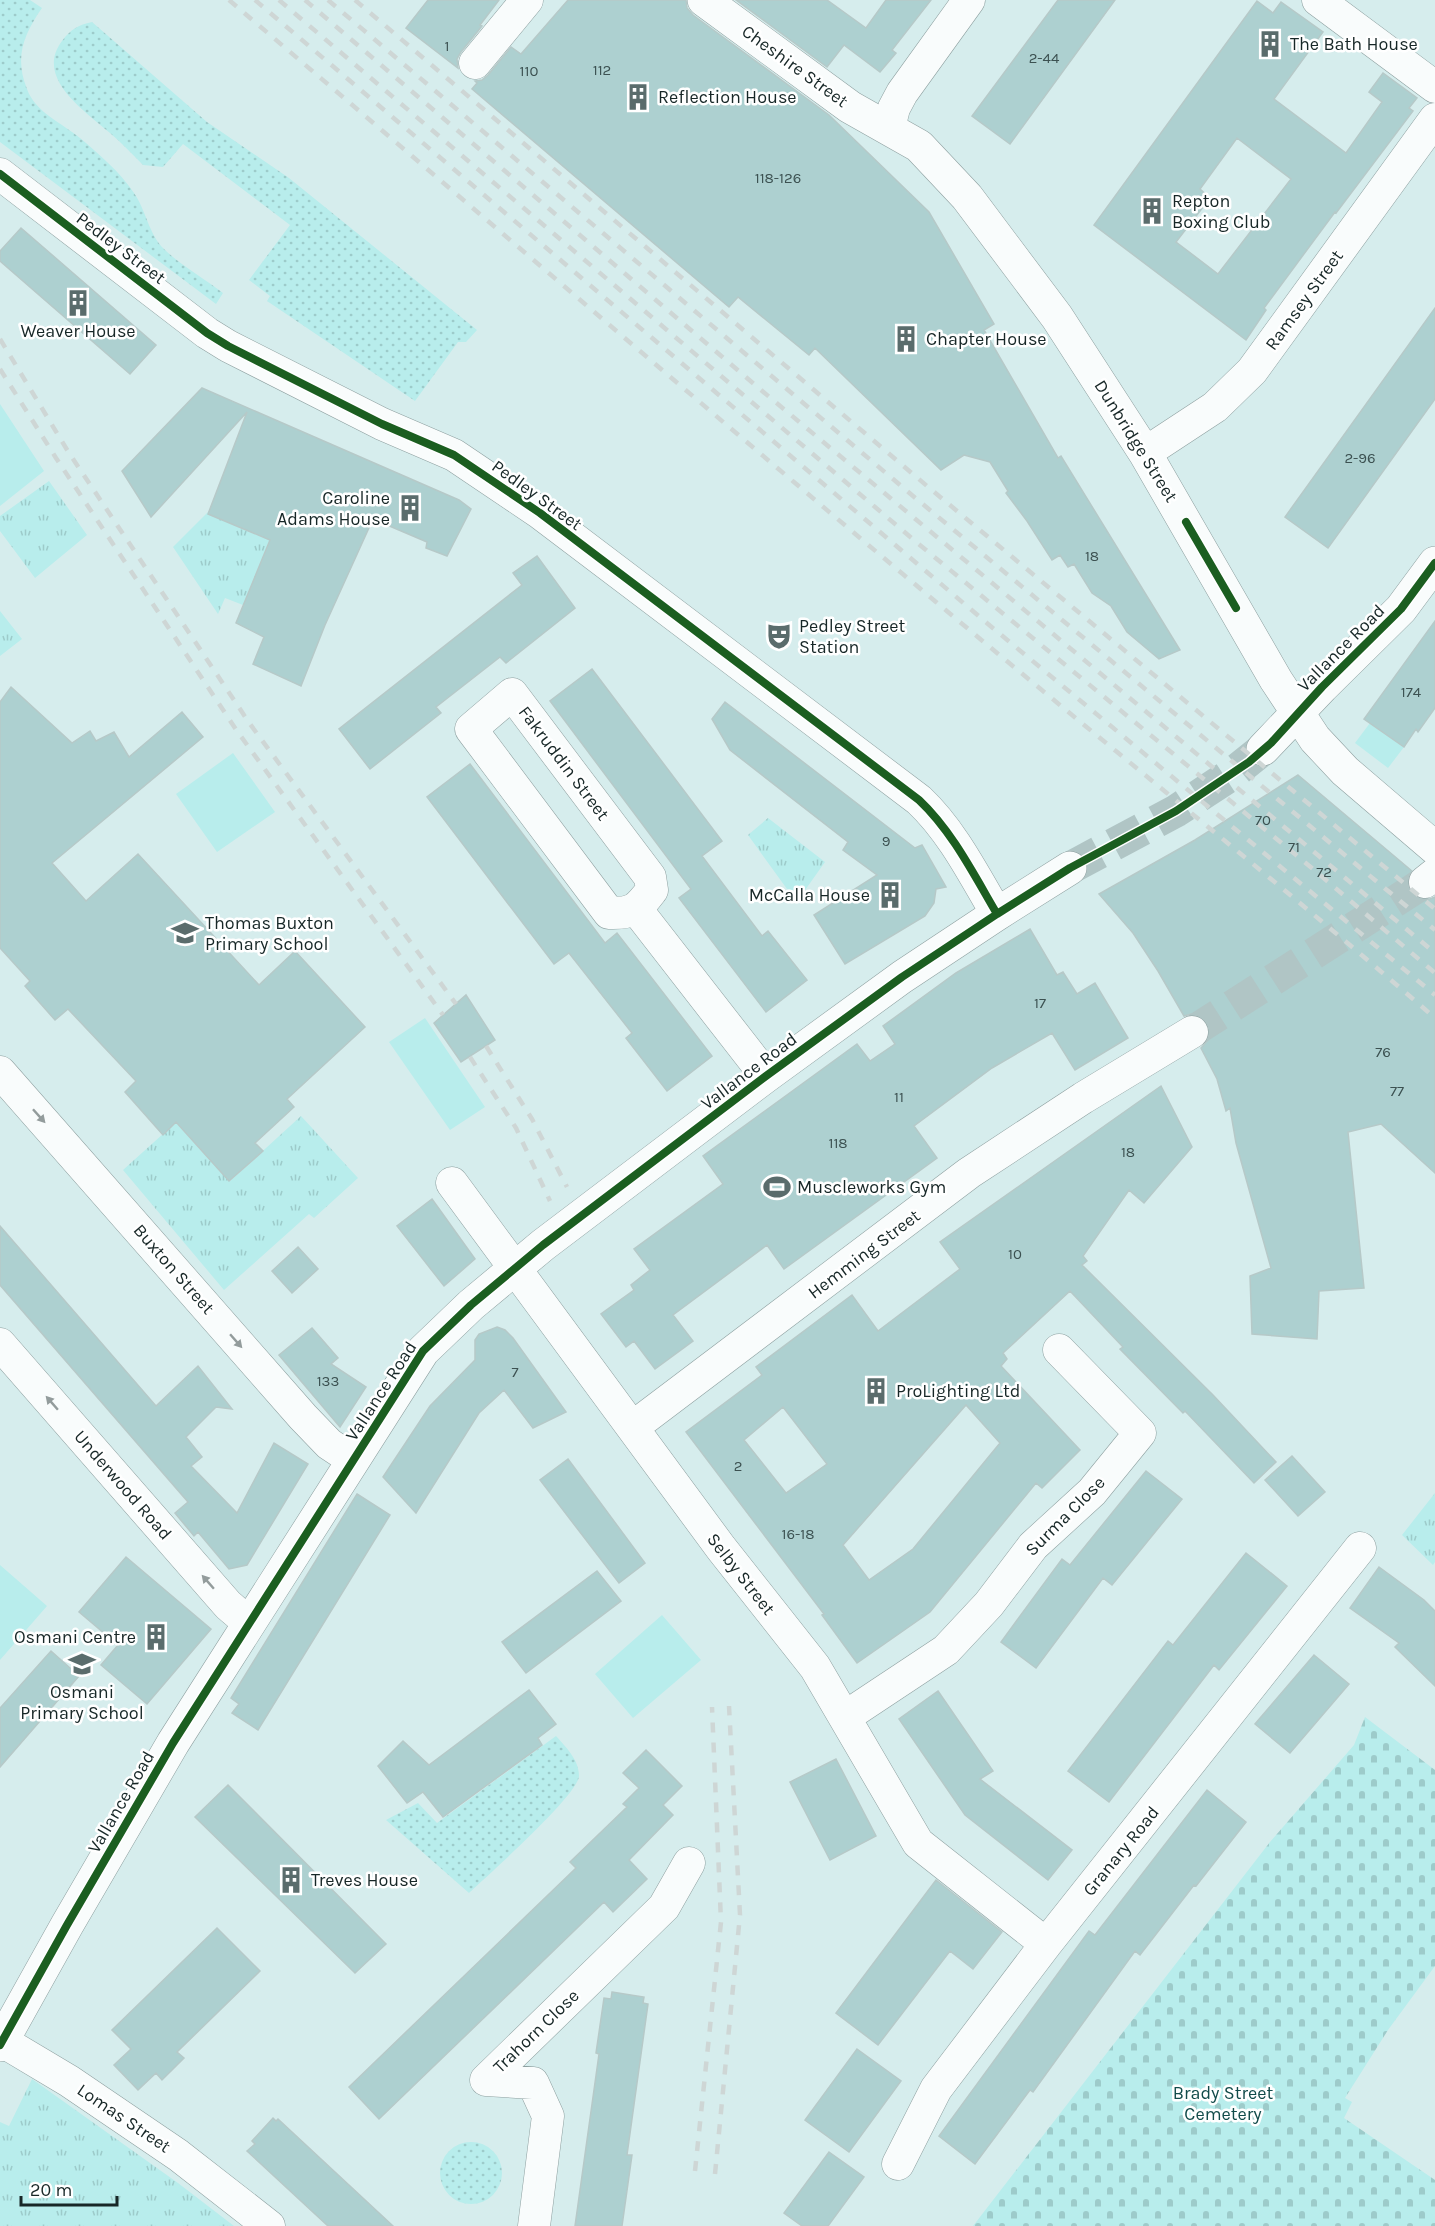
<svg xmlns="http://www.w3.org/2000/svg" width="1435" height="2226" font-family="Karla,sans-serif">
	<defs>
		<pattern id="grass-dots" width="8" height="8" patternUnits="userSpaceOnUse" patternTransform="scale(1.5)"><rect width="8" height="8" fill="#b8edec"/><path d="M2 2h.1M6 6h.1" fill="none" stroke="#9dcbca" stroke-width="1.8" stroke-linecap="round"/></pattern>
		<pattern id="cemetery-stones" width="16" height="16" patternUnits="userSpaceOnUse" patternTransform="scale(1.5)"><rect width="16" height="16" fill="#b8edec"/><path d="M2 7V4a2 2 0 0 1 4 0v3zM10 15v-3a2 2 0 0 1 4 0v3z" fill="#9dcbca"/></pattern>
		<pattern id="park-tufts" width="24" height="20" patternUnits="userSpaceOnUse" patternTransform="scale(1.5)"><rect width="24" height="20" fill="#b8edec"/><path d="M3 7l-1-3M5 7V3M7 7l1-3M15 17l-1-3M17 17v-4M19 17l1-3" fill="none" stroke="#9dcbca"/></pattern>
	</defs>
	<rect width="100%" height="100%" fill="#d6eded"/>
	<!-- grass -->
	<path fill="url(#grass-dots)" d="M0 0H30L42 8C24 34 14 57 27 89 35 112 62 123 80 138 99 154 120 172 134 193 146 210 149 235 164 249 178 263 206 280 223 293L216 304 0 142Z
		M92 22 207 122 289 178 477 330 466 342H458L415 401 267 301 270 296 249 280 290 225 183 144 163 167 143 165C132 154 122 143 110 133 85 111 34 78 62 41 71 29 78 25 92 22Z
		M556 1736C566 1747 579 1760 579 1776 579 1794 487 1876 469 1893L386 1820 418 1803 437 1823Z
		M440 2173a31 31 0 1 1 62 0a31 31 0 1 1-62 0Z"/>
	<!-- cemetery -->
	<path fill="url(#cemetery-stones)" d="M1365 1717 1435 1770V1966L1388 2030 1345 2098 1352 2102 1344 2118 1435 2180V2226H973L1270 1842 1354 1745Z"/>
	<!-- park -->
	<path fill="url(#park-tufts)" d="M49 481 87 535 35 578 0 531V516Z
		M214 506 273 537 253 604 243 605 225 598 218 614 173 547Z
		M0 611 22 639 0 656Z
		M768 818 825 862 803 893 787 889 748 835Z
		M184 1115 197 1145 230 1181 301 1116 358 1178 314 1218 309 1214 224 1290 123 1170Z
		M1435 1493V1562L1433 1565 1402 1535Z
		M32 2079 178 2183 234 2226H0V2122L9 2126Z"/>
	<!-- garden -->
	<path fill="#b8edec" d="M0 404 44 471 0 506Z
		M1370 723 1404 747 1388 768 1355 743Z
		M233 753 275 812 217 852 176 794Z
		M425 1018 485 1107 450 1130 389 1042Z
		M0 1565 47 1606 0 1660Z
		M662 1615 701 1660 633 1718 595 1674Z"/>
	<!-- building -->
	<path fill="#add0d0" stroke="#b6c9c8" stroke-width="1.5" fill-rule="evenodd" d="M428 0H499L480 25 482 26 461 52 457 59 458 68 406 28Z
		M568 0H686L687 8 693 15 829 115 929 212 994 324 984 330 1058 458 1061 456 1180 650 1159 659 1127 632 1111 606 1092 593 1074 564 1068 567 1060 555 1052 560 1027 521 1006 493 1008 491 990 462 964 455 941 470 815 348 809 355 738 297 729 307 472 89 477 83 475 81 482 80 488 75 511 47 521 54Z
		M736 0H827L866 28 886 0H931L892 50 896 53 880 72 844 45 827 67Z
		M1058 0H1115L1010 144 972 116Z
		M1257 1 1273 13 1281 2 1323 32 1274 99 1346 153 1382 102 1369 92 1383 73 1417 98 1409 108 1413 111 1336 213 1335 212 1264 308 1266 310 1246 340 1094 225ZM1237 138 1291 179 1218 274 1176 242 1210 198 1200 189Z
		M21 228 156 345 130 374 0 261V251Z
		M1435 308V399L1328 548 1285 517Z
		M202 388 459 500 471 509 447 556 426 548 427 542 373 519 325 625 301 686 253 664 264 637 236 623 270 540 208 514 247 412 151 517 122 471Z
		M537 556 575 608 506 663 500 657 436 707 441 713 370 769 339 729 522 585 513 573Z
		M1435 621V708L1418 732 1416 729 1404 747 1364 719Z
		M592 669 722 841 702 856 762 936 768 931 807 980 766 1012 679 898 691 889 550 701Z
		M11 687 72 743 90 731 96 741 114 732 129 757 182 712 203 737 52 863 86 901 138 854 259 985 295 951 365 1027 287 1099 294 1107 255 1143 263 1151 229 1181 176 1122 163 1135 125 1092 136 1081 68 1009 55 1020 25 986 30 981 0 948V702Z
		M725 702 915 848 922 845 946 887 936 889 934 903 925 916 845 964 814 915 877 875 843 850 848 842 730 750 712 719Z
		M470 764 605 943 617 933 712 1056 667 1091 626 1038 632 1033 569 953 554 964 427 797Z
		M1298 775 1412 871 1408 876 1407 884 1411 894 1419 899 1427 900 1435 897V1173L1381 1124 1348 1132 1364 1288 1319 1291 1317 1339 1252 1334 1250 1276 1271 1268 1236 1143 1230 1108 1226 1111 1217 1079 1201 1048 1208 1040 1210 1032 1208 1023 1200 1016 1191 1014 1184 1016 1158 971 1133 933 1099 894 1195 840Z
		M1030 929 1057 975 1063 972 1077 994 1095 983 1128 1038 1075 1070 1052 1033 992 1068 914 1126 937 1158 784 1269 767 1245 673 1315 693 1341 655 1369 634 1341 626 1347 601 1314 634 1290 631 1285 650 1270 634 1249 723 1184 703 1156 857 1044 870 1061 895 1044 883 1026 956 973Z
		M466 995 495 1040 461 1062 434 1023Z
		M1161 1086 1192 1147 1144 1203 1129 1190 1083 1256 1087 1261 1082 1265 1213 1395 1276 1462 1254 1483 1185 1411 1183 1413 1120 1349 1123 1347 1070 1291 1003 1353 1007 1359 1001 1366 1080 1450 1042 1488 1036 1483 930 1612 857 1663 822 1615 824 1614 686 1432 762 1375 756 1367 852 1295 878 1331 960 1269 940 1242ZM966 1405 1000 1443 913 1549 869 1580 843 1545ZM783 1407 827 1464 786 1493 744 1440Z
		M432 1199 475 1259 444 1286 397 1226Z
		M0 1226 156 1406 198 1366 232 1409 216 1407 186 1437 202 1457 191 1466 237 1513 274 1443 308 1464 247 1565 229 1569 198 1532 194 1536 175 1513 188 1502 0 1285Z
		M298 1247 318 1269 292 1293 272 1271Z
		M497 1327 505 1330 513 1338 566 1412 533 1428 504 1390 479 1413 416 1513 383 1477 430 1406 475 1360V1340L479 1334Z
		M312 1328 338 1358 331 1364 366 1387 340 1427 279 1355Z
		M1292 1456 1325 1492 1298 1516 1265 1480Z
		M568 1459 645 1563 619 1583 540 1480Z
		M1146 1471 1182 1499 1112 1585 1103 1578 1036 1668 1001 1642 1062 1559 1070 1565Z
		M357 1494 390 1515 258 1730 232 1713 239 1704 231 1698Z
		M1246 1553 1287 1586 1219 1670 1214 1665 1109 1802 1068 1771 1168 1641 1173 1645Z
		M126 1557 211 1629 147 1704 101 1665 118 1645 79 1612Z
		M1379 1567 1424 1600 1435 1611V1686L1395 1647 1399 1643 1350 1608Z
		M597 1571 621 1601 526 1673 502 1642Z
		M51 1651 79 1676 0 1767V1708Z
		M1314 1655 1349 1684 1290 1753 1255 1724Z
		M529 1690 556 1724 538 1738 542 1745 443 1817 423 1792 407 1803 378 1766 403 1741 429 1765Z
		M938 1691 993 1771 980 1779 1072 1850 1048 1880 965 1815 899 1719Z
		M646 1750 682 1786 663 1805 673 1815 629 1860 647 1879 613 1912 604 1902 379 2119 349 2087 576 1868 570 1862 627 1807 623 1804 639 1788 623 1773Z
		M836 1759 876 1836 830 1860 790 1782Z
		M228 1785 386 1944 355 1973 195 1817Z
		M1207 1790 1246 1822 1196 1886 1194 1885 1140 1955 1135 1951 1033 2092 1030 2090 975 2164 939 2136 1089 1931 1095 1935Z
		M936 1880 1002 1932 973 1969 950 1951 878 2045 836 2013Z
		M217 1928 260 1971 177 2052 184 2058 162 2080 156 2073 138 2090 114 2065 131 2049 112 2030Z
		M612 1992 644 1997 643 2003 648 2004 627 2155H632L622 2226H575L599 2054 596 2053 604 1998 611 1999Z
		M857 2049 901 2081 849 2152 805 2120Z
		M273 2118 276 2121 278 2119 393 2226H328L247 2151 255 2144 252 2141Z
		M829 2152 864 2177 828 2226H802L784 2213Z"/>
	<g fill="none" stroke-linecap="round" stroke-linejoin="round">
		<!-- street-tunnel -->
		<path stroke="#b0c5c5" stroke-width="32" stroke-dasharray="32 16" stroke-linecap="butt" d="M1192 1032 1425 882"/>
		<!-- secondary-tunnel -->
		<path stroke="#b0c5c5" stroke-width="33" stroke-dasharray="33 16" stroke-linecap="butt" d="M1070 868 1176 811 1232 774 1263 749"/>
		<defs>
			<path id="street" d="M1318 0 1435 87
				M475 63 527 0
				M889 128 894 108 902 93 969 0
				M0 174 207 333 228 346 382 424 454 455 540 513 919 800C952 831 974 875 997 914
				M1145 453 1215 407 1252 371 1435 119
				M512 694 650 877 652 890C638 908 634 914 609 913L471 729Z
				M1425 882 1435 874
				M637 910 766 1076
				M0 1072 303 1417 329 1444 353 1460
				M452 1183 721 1548 815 1667 918 1843 1046 1944
				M0 1344 228 1605 249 1623
				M633 1427 969 1173 1083 1098 1192 1032
				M845 1717 946 1650 989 1604 1033 1546 1092 1492 1140 1433 1059 1350
				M2 2041 69 2081 178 2155 269 2226
				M898 2164 936 2089 1046 1944 1360 1548
				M534 2226 548 2116 533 2083 486 2080 664 1907 689 1863"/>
			<path id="secondary" d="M704 0 850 107 919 146 967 197 1057 317 1145 453 1276 680 1315 739 1345 771 1435 848
				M1263 749 1322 687 1401 609 1435 563
				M0 2045 67 1925 173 1743 423 1351 471 1305 543 1245 766 1076 902 977 997 914 1070 868"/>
		</defs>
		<!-- street casing -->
		<use href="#street" stroke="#8d9f9f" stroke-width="33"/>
		<!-- secondary casing -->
		<use href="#secondary" stroke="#8d9f9f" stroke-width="34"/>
		<!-- street -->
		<use href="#street" stroke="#f9fcfc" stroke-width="32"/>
		<!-- secondary -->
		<use href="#secondary" stroke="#f9fcfc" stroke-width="33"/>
		<!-- rail -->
		<path stroke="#ced6d5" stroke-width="4.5" stroke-dasharray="10 10" stroke-linecap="butt" d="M229 0C469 204 707 410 948 612 1110 748 1275 879 1435 1018
			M255 0 988 624 1435 995
			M279 0 915 541 1313 869 1435 973
			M305 0 761 390 1435 953
			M328 0 913 496 1435 930
			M355 0 927 486 1435 909
			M0 339 69 453 250 724 456 1004
			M0 369 56 458 237 731 443 1015
			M486 1046 532 1119 567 1187
			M470 1057 516 1128 550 1201
			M695 2171 721 1922 712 1707
			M715 2174 740 1915 729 1706"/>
		<defs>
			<path id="cycleway" d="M0 174 207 333 228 346 382 424 454 455 540 513 919 800C952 831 974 875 997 914
				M1186 522 1236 608
				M0 2045 67 1925 173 1743 423 1351 471 1305 543 1245 766 1076 902 977 997 914 1070 868 1176 811 1249 762 1271 743 1322 687 1401 609 1435 563"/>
		</defs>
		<!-- cycleway casing -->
		<use href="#cycleway" stroke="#fff" stroke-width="11"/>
		<!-- cycleway -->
		<use href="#cycleway" stroke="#1b5e20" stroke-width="8"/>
	</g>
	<!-- one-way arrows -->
	<defs><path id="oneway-solid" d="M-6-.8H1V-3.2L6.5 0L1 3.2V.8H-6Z" transform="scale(1.5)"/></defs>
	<g fill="#939c9c">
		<use href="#oneway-solid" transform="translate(39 1116) rotate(48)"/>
		<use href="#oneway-solid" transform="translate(236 1341) rotate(49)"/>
		<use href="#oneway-solid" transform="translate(52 1403) rotate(-131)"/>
		<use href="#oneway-solid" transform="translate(208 1582) rotate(-131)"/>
	</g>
	<!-- icons -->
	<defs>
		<symbol id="building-bare" viewBox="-9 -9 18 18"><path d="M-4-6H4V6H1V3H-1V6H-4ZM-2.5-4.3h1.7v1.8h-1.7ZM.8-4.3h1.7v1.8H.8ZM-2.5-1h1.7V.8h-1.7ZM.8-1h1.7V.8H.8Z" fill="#5a6c6c" stroke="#fff" stroke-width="2.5" paint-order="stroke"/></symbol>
		<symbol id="theatre-bare" viewBox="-9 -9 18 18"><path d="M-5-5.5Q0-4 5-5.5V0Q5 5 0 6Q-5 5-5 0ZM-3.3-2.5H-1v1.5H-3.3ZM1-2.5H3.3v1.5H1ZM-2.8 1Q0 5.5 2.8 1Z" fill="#5a6c6c" stroke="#fff" stroke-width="2.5" paint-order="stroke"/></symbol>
		<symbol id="school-bare" viewBox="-9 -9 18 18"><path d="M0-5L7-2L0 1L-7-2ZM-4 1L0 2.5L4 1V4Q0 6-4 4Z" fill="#5a6c6c" stroke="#fff" stroke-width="2.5" paint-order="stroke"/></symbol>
		<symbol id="stadium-bare" viewBox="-9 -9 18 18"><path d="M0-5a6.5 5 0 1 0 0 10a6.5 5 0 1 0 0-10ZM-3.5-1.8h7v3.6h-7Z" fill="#5a6c6c" stroke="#fff" stroke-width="2.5" paint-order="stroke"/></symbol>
	</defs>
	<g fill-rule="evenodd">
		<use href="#building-bare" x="1251" y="25" width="38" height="38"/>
		<use href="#building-bare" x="619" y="78" width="38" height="38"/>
		<use href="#building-bare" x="1133" y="192" width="38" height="38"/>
		<use href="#building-bare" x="59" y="284" width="38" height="38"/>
		<use href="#building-bare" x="887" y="320" width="38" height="38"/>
		<use href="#building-bare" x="391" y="489" width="38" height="38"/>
		<use href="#theatre-bare" x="760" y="617" width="38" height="38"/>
		<use href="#building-bare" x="871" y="876" width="38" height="38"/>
		<use href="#school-bare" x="166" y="914" width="38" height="38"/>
		<use href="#stadium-bare" x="758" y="1168" width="38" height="38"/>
		<use href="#building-bare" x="857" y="1372" width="38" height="38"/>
		<use href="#building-bare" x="137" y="1618" width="38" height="38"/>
		<use href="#school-bare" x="63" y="1645" width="38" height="38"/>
		<use href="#building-bare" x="272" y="1861" width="38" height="38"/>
	</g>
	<g text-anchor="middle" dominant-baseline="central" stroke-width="5" stroke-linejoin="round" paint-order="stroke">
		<!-- number labels -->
		<g font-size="15" fill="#3c5151">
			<text x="447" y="46">1</text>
			<text x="1044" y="58">2-44</text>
			<text x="602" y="70">112</text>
			<text x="529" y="71">110</text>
			<text x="778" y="178">118-126</text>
			<text x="1360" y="458">2-96</text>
			<text x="1092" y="556">18</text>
			<text x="1411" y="692">174</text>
			<text x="1263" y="820">70</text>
			<text x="886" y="841">9</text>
			<text x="1294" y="847">71</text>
			<text x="1324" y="872">72</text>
			<text x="1040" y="1003">17</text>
			<text x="1383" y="1052">76</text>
			<text x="1397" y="1091">77</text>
			<text x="899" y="1097">11</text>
			<text x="838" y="1143">118</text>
			<text x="1128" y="1152">18</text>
			<text x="1015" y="1254">10</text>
			<text x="515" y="1372">7</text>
			<text x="328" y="1381">133</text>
			<text x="738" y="1466">2</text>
			<text x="798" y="1534">16-18</text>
		</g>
		<!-- poi labels -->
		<g font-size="18" fill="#172727" stroke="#fff" text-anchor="start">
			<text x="1290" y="44">The Bath House</text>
			<text x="658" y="97">Reflection House</text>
			<text x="1172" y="201">Repton<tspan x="1172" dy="21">Boxing Club</tspan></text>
			<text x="78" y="331" text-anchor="middle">Weaver House</text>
			<text x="926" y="339">Chapter House</text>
			<text x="390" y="498" text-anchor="end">Caroline<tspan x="390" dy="21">Adams House</tspan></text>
			<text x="799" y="626">Pedley Street<tspan x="799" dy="21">Station</tspan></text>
			<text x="870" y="895" text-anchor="end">McCalla House</text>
			<text x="205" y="923">Thomas Buxton<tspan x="205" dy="21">Primary School</tspan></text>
			<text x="797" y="1187">Muscleworks Gym</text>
			<text x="896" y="1391">ProLighting Ltd</text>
			<text x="136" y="1637" text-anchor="end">Osmani Centre</text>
			<text x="82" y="1692" text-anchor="middle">Osmani<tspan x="82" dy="21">Primary School</tspan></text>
			<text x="311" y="1880">Treves House</text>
		</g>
		<!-- street labels -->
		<g font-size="18" fill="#172727" stroke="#fff">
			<text transform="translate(795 66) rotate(36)">Cheshire Street</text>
			<text transform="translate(121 248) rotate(37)">Pedley Street</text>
			<text transform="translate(1304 300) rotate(-54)">Ramsey Street</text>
			<text transform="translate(1136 441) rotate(58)">Dunbridge Street</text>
			<text transform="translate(537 495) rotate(36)">Pedley Street</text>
			<text transform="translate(1341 648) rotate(-45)">Vallance Road</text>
			<text transform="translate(564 763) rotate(53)">Fakruddin Street</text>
			<text transform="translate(749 1071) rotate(-37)">Vallance Road</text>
			<text transform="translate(864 1254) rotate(-37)">Hemming Street</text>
			<text transform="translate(174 1269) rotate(49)">Buxton Street</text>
			<text transform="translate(381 1391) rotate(-57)">Vallance Road</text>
			<text transform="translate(123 1485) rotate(49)">Underwood Road</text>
			<text transform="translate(1065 1516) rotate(-45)">Surma Close</text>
			<text transform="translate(741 1574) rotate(52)">Selby Street</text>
			<text transform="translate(121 1802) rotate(-60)">Vallance Road</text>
			<text transform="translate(1121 1851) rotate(-51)">Granary Road</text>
			<text transform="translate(536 2031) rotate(-44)">Trahorn Close</text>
			<text transform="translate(124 2118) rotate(34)">Lomas Street</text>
		</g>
		<!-- park labels -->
		<g font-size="18" fill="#114b4a" stroke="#fff">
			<text x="1223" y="2093">Brady Street<tspan x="1223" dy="21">Cemetery</tspan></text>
		</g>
	</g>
	<!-- scale -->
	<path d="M21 2196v9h96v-9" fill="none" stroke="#172727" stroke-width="3"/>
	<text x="30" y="2196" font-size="18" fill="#172727" stroke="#ffffff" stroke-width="4.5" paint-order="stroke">20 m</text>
</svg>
